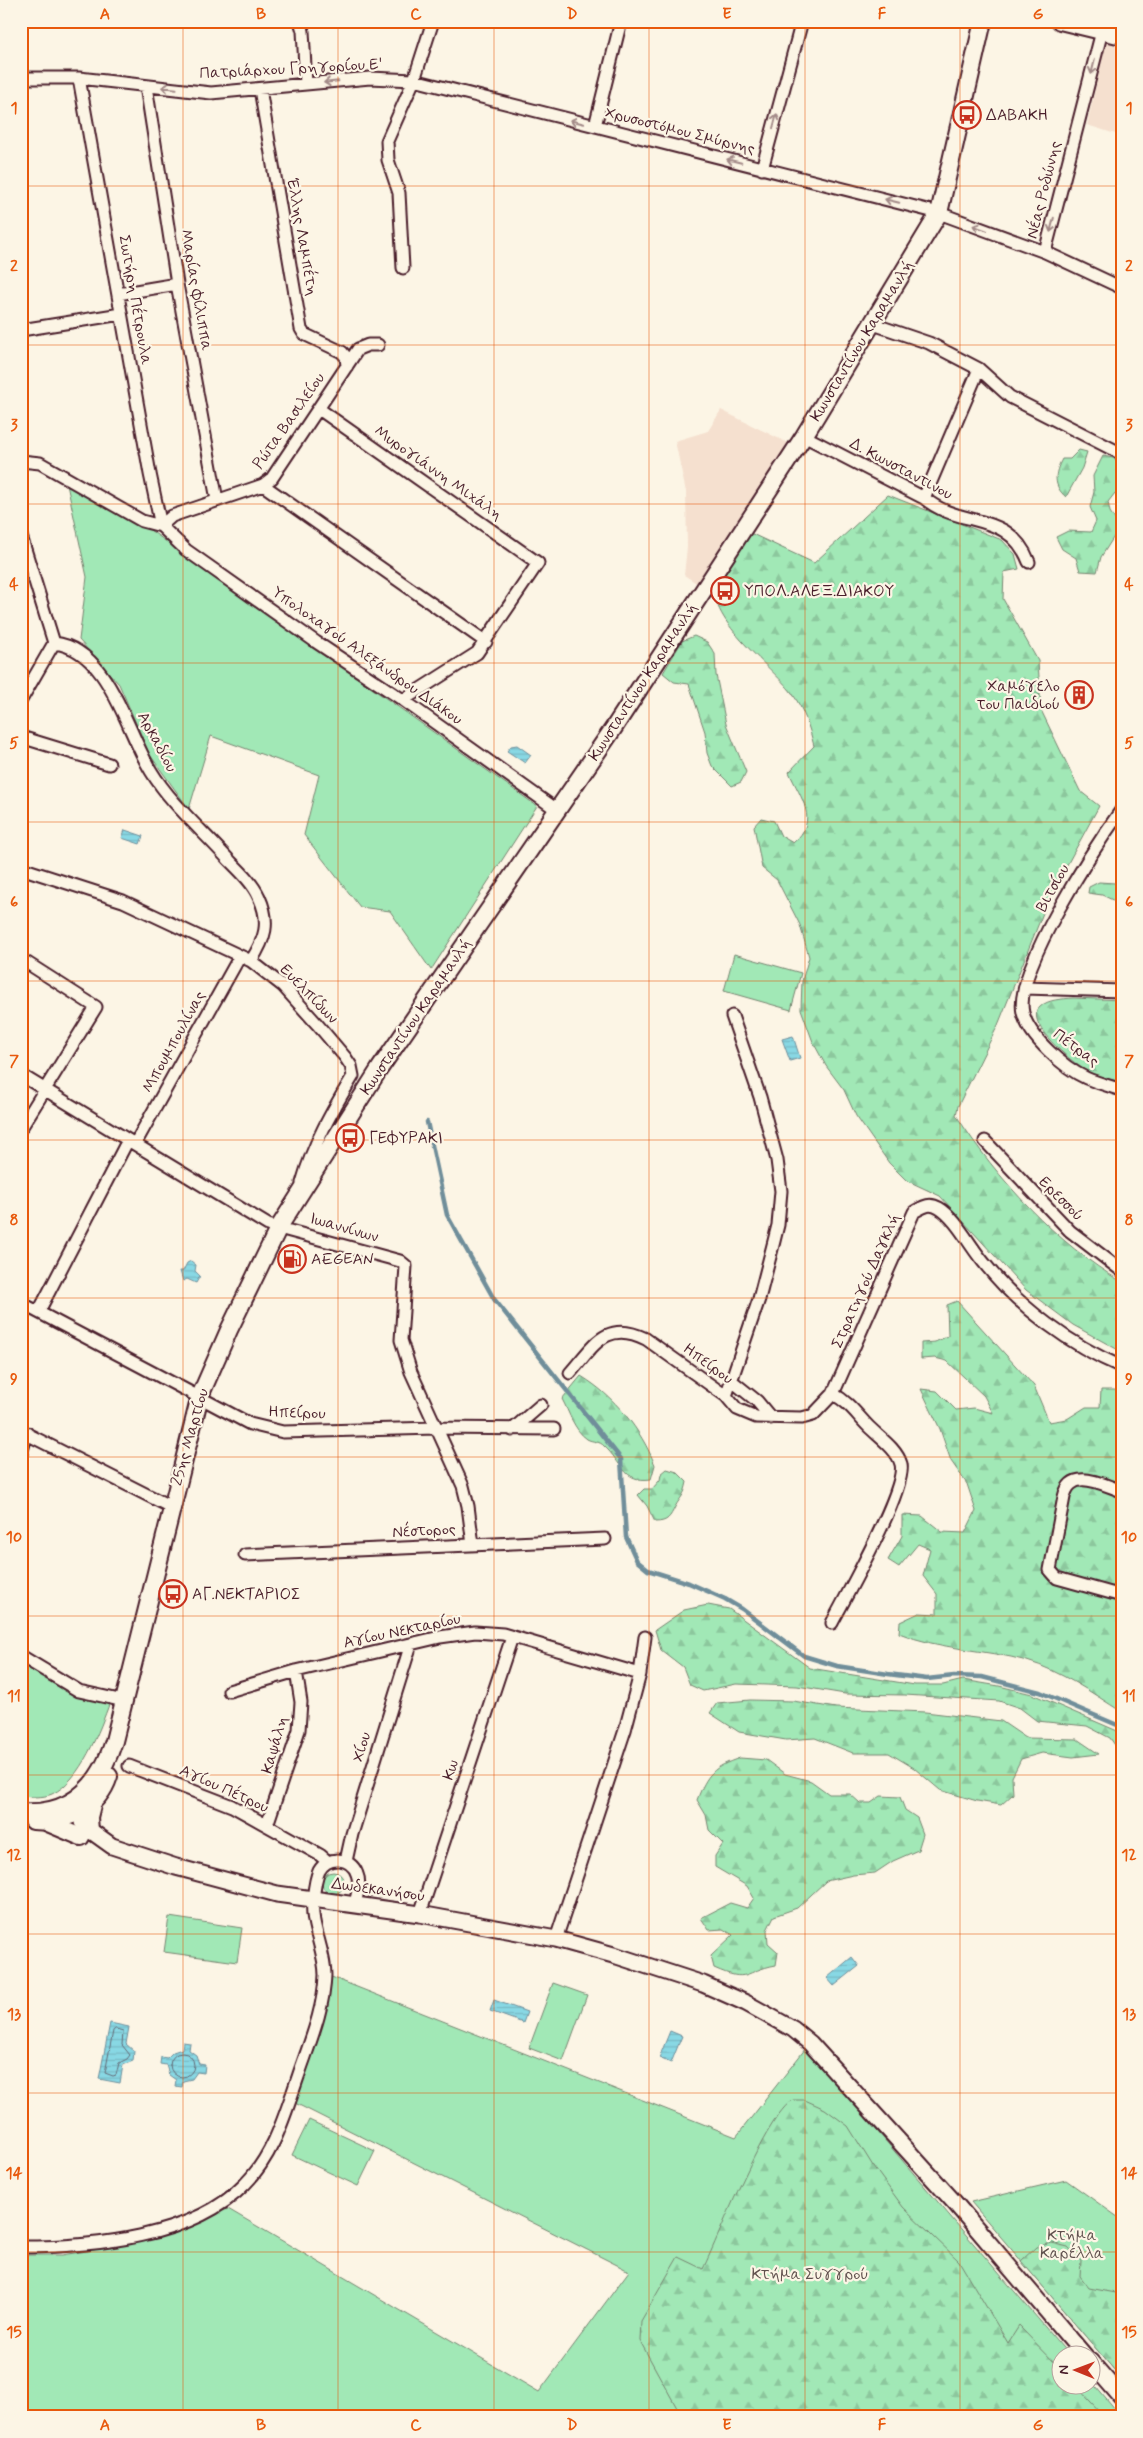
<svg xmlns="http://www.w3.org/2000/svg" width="1143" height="2438" font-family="Mynerve,sans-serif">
	<defs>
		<pattern id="forest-firs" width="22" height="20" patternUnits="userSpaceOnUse" patternTransform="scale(1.25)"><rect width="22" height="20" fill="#a1e8b6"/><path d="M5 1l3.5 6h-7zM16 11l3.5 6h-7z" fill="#8cc79d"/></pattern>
		<pattern id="water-rules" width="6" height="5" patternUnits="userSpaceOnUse" patternTransform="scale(1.25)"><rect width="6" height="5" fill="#88d8e4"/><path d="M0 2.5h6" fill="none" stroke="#77b9c4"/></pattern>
	</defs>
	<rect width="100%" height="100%" fill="#fcf5e5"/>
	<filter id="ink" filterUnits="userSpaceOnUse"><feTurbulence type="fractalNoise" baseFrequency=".02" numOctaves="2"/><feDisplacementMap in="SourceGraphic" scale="10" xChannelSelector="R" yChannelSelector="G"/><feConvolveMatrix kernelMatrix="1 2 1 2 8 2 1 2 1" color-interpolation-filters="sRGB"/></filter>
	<g filter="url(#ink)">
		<!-- built -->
		<path fill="#f5e0cf" d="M1106 42 1122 47V136L1087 125Z
			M721 410 790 444 701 586 684 575 687 547 686 492 675 441 708 431Z"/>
		<!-- green -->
		<path fill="#a1e8b6" stroke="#768470" d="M66 480 143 525 537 806 431 970 390 911 360 907 304 835 319 775 211 736 189 809 150 755 119 684 79 640 87 577Z
			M734 954 801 973 791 1010 724 991Z
			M24 1663 110 1702C100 1729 81 1781 52 1794 43 1798 31 1797 21 1796V1670Z
			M322 1883a11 11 0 1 1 22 0a11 11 0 1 1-22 0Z
			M169 1917 242 1928 237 1962 164 1952Z
			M329 1976 736 2137 806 2048 1069 2355 1060 2356V2386H1090L1091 2381 1121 2417H522L524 2413 521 2417H21V2255H62L136 2243 228 2209 539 2392 629 2271 295 2103 325 2005Z
			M553 1983 587 1995 563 2061 529 2048Z
			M309 2120 375 2151 358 2186 292 2155Z
			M1066 2180 1122 2220V2379L971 2202Z"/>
		<!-- forest -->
		<path fill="url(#forest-firs)" stroke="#768470" d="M1079 450 1087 452 1082 468 1066 497C1053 486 1054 474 1062 459H1070Z
			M1103 456 1113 458 1122 463V496L1115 493 1108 502 1110 512 1120 527 1101 557 1097 572 1080 571 1076 558 1062 549 1056 537 1068 531 1091 532 1096 521 1090 507 1094 492 1093 476Z
			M888 495 1002 540 1015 554 1019 569 1004 572 1003 599 1038 661 1041 710 1080 791 1099 806 1049 898 998 1025 958 1106 956 1115C997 1179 1057 1244 1122 1282V1352L1073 1325 1026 1290 940 1196 906 1180 889 1163 856 1116 844 1090 826 1066 813 1042 801 1009 802 981 809 957 800 925 777 880 762 868 754 826 761 818 774 821 781 836 793 843C820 820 801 799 789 772L814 746C809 726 804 710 792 693 771 665 703 618 716 579 719 569 742 543 750 533L814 563Z
			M694 636 707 642 715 654 716 675 726 724 746 772 741 782 732 786 712 766 707 753 705 732 689 684 674 682 663 673 682 641Z
			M1099 882 1115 883 1122 886V915H1118L1117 902 1102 895 1088 893 1089 887Z
			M1073 998 1122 1000V1082C1110 1079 1095 1077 1085 1070 1072 1062 1023 1023 1040 1007 1048 999 1063 999 1073 998Z
			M957 1301 1034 1386 1049 1422 1067 1419 1086 1407H1100L1101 1390H1115L1122 1398V1587L1114 1585 1111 1599 1122 1602V1712C1092 1693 1061 1671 1027 1661 985 1649 940 1650 899 1633L900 1622 919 1613 937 1614V1594L923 1576 930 1549 918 1544 899 1567 888 1560 902 1536V1515L922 1516 942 1532 965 1533 976 1511 967 1484 951 1461 940 1429 921 1389 937 1391 956 1410 974 1408 993 1413 984 1396 947 1361 935 1358 921 1359V1343L935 1342 948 1336 947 1305Z
			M581 1376C614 1396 641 1429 655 1465L651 1479C623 1483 622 1462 604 1446 600 1441 592 1442 587 1439 574 1430 569 1412 562 1399Z
			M667 1469 677 1472 687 1482C684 1497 681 1496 675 1507 670 1517 668 1522 655 1522L647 1506 638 1495 644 1489H652L660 1480 661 1474Z
			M708 1605 729 1609 810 1668 915 1685H943L963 1680 999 1686 1032 1694 1122 1733V1755L1110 1738 1087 1726 1037 1721 1020 1708 999 1701 905 1695 845 1694 797 1686 736 1684 703 1691 690 1685 683 1667 661 1650 655 1630 684 1610Z
			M750 1700 793 1701 836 1708 925 1712 1001 1721 1026 1738 1077 1739 1099 1754 1073 1757 1042 1753 1021 1759 1012 1777 1013 1794 1001 1805 977 1801 940 1790 914 1768 889 1753H853L815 1738 786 1740 739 1732 710 1713 717 1703Z
			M740 1758 766 1760 785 1774 811 1781 829 1794H850L860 1803H871L881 1796 900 1797 905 1810 917 1818 923 1834 918 1850 893 1861 875 1873 853 1875 826 1881 797 1908 774 1916 767 1930 768 1943 778 1952 776 1965C743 1971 750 1984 714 1968L711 1956 733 1935 723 1929 709 1930 701 1918 730 1903 747 1908 754 1898 747 1886 715 1867V1856L723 1844 709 1830 706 1815 697 1800C707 1774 713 1767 740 1758Z
			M793 2100H805L825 2109 848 2126 873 2166 903 2207 959 2261 1008 2343 1019 2326 1060 2368V2386H1076L1105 2417H682L640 2341 641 2321 678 2257 703 2269C719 2236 766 2115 793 2100Z
			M1052 2243 1068 2247 1081 2261 1080 2276 1089 2288 1116 2293 1122 2299V2379L1021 2261 1036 2247Z"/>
		<!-- water -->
		<path fill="url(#water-rules)" stroke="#6f8e9a" d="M517 745 531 755 525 763 507 751 511 746Z
			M125 830 143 836 140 844 122 838Z
			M793 1036 800 1058 790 1061 782 1039Z
			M191 1261 196 1265 195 1271 200 1276 196 1283 187 1279 183 1281 180 1271H183L187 1263Z
			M852 1957 859 1966 834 1986 827 1978Z
			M494 2000 527 2012 523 2023 490 2011Z
			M110 2023 129 2027 126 2044 134 2051 133 2061 123 2065 120 2083 99 2079Z
			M670 2031 682 2036 671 2063 659 2058Z
			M183 2042 190 2043 189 2050 196 2055 199 2064 205 2065 204 2073 197 2072 192 2079 183 2081 182 2087 175 2086 176 2080 169 2075 166 2065 160 2064 161 2057 167 2058 173 2052 182 2049Z"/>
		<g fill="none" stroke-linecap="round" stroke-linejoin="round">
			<!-- shore -->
			<path stroke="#636975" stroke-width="1" d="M116 2029 123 2031 122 2045 130 2055 127 2059 119 2063 116 2075 113 2076 105 2073 113 2031Z
				M170 2065a12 12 0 1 1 24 0a12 12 0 1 1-24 0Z"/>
			<!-- stream -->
			<path stroke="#6f8e9a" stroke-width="4.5" d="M427 1122 447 1215 494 1299 621 1459 626 1537 637 1561 648 1570 689 1583 725 1599 742 1609 804 1656 837 1666 888 1674 927 1679 954 1676 982 1677 1040 1692 1122 1727"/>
			<defs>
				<path id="minor" d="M300 21 303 31 306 84
					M21 78H79L211 93 370 78 414 80 939 213 1045 252 1122 288
					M79 78 150 474 161 526 186 550 316 642 403 700 557 810
					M146 86 177 284 217 500
					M260 89 301 329 304 334 342 352 346 357 347 366
					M595 126 621 21
					M762 169 802 21
					M1045 252 1102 31 1107 21
					M403 268 399 193 388 160 387 141 414 80 433 21
					M118 294 177 284
					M873 324 929 343 979 369 1010 397 1122 454
					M21 330 121 314
					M319 409 538 563 477 653 403 700
					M804 436 924 498C960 529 1008 509 1029 562
					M21 461 40 463 142 521 161 526
					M263 485 486 642
					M924 498 979 369
					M161 526 172 516 263 485 272 478 358 349 368 345H378
					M21 536 54 643
					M54 643C109 649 126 731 151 771 171 804 202 830 228 859 239 870 253 883 259 897 271 923 265 939 251 961
					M21 700 54 643
					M21 737 109 764
					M1122 809C1096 845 1013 971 1023 1013 1029 1037 1064 1068 1086 1078 1097 1083 1110 1086 1122 1090
					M21 868 123 901 251 961 283 986 317 1024 345 1057 351 1066 353 1076C332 1111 313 1144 302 1183
					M21 959 96 1007 21 1128
					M1025 988 1122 991
					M21 1075 268 1225 400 1261 406 1266 401 1340 411 1372 463 1486 468 1506 473 1545
					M985 1141 1070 1231 1122 1271
					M135 1144 240 956
					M21 1303 250 1424 283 1432 436 1428 554 1429
					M39 1311 128 1140
					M570 1373C594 1346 606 1319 646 1339L726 1396 737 1409 756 1417 802 1418 813 1415 833 1394 914 1212C923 1207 929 1202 939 1208 956 1218 971 1248 985 1264 1020 1308 1070 1345 1122 1367
					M732 1381 757 1401 771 1418
					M726 1396 759 1299 773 1245 778 1225 781 1191 777 1160 760 1097 732 1016
					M512 1430 541 1405
					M21 1431 171 1507
					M21 1454 27 1433
					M1122 1491C1101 1484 1071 1467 1064 1497L1050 1570 1057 1578 1122 1596
					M245 1555 605 1539
					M832 1623C847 1594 907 1489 901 1464 897 1449 879 1437 869 1427 857 1415 849 1402 833 1394
					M21 1656 79 1691 124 1701
					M229 1691 296 1671 440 1637 475 1632 503 1634 640 1674
					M129 1766 232 1806 320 1855 328 1862
					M267 1825 299 1730 301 1702 296 1671
					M346 1861 352 1834 411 1644
					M420 1914 512 1637
					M556 1939 625 1730 640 1674 645 1637
					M21 2247C91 2247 194 2238 245 2184 274 2155 285 2114 298 2077 309 2044 324 2010 325 1975 325 1950 310 1925 313 1901 314 1892 315 1879 319 1871 328 1855 351 1857 357 1874 361 1883 357 1895 355 1904"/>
				<path id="tertiary" d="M82 1822 91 1831 112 1846 176 1867 277 1894 420 1914 556 1939 617 1956 703 1984 746 2003 793 2029 810 2043 955 2203 1085 2356
					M1090 2361 1122 2398"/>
				<path id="secondary" d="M1060 21 1122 36
					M21 1812C71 1816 100 1785 114 1741L200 1396 229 1330 279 1227 380 1068 613 729 804 436 939 213 983 21
					M33 1821C65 1824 99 1808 109 1776
					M43 1821 81 1837
					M90 1831 89 1817 93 1801"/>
			</defs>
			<!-- minor casing -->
			<use href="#minor" stroke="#4a1f2b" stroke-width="15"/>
			<!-- tertiary casing -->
			<use href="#tertiary" stroke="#4a1f2b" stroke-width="19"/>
			<!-- secondary casing -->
			<use href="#secondary" stroke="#4a1f2b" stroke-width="20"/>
			<!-- minor -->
			<use href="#minor" stroke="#fcf5e5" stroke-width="11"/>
			<!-- tertiary -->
			<use href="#tertiary" stroke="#fcf5e5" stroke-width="15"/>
			<!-- secondary -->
			<use href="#secondary" stroke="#fcf5e5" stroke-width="16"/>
		</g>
		<!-- one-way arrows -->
		<defs><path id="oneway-shaft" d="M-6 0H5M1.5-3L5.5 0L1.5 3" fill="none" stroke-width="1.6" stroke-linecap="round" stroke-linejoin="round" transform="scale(1.25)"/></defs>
		<g stroke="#a38a88">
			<use href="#oneway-shaft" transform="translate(1093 67) rotate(104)"/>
			<use href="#oneway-shaft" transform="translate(331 82) rotate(174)"/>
			<use href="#oneway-shaft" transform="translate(169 88) rotate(-174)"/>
			<use href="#oneway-shaft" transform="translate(775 121) rotate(-75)"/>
			<use href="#oneway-shaft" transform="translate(577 122) rotate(-166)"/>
			<use href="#oneway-shaft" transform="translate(734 161) rotate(-166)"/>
			<use href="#oneway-shaft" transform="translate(892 201) rotate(-166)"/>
			<use href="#oneway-shaft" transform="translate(1052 225) rotate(104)"/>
			<use href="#oneway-shaft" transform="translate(980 228) rotate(-160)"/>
		</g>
	</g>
	<!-- grid -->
	<path fill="none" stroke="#e8590c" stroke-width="1" stroke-opacity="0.55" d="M183 21V2417M338 21V2417M494 21V2417M649 21V2417M805 21V2417M960 21V2417M21 186H1122M21 345H1122M21 504H1122M21 663H1122M21 822H1122M21 981H1122M21 1140H1122M21 1298H1122M21 1457H1122M21 1616H1122M21 1775H1122M21 1934H1122M21 2093H1122M21 2252H1122"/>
	<!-- icons -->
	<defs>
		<symbol id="bus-ring" viewBox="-11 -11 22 22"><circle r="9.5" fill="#fcf5e5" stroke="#c8321e" stroke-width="1.5"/><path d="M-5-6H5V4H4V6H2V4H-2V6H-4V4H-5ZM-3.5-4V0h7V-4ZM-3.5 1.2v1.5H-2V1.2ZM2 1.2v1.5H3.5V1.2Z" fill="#c8321e"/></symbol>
		<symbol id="building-ring" viewBox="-11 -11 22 22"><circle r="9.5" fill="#fcf5e5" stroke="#c8321e" stroke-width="1.5"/><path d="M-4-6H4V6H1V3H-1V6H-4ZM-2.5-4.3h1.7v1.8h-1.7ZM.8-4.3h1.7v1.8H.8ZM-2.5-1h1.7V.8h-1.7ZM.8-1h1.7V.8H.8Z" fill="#c8321e"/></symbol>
		<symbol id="fuel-ring" viewBox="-11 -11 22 22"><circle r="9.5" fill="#fcf5e5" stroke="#c8321e" stroke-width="1.5"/><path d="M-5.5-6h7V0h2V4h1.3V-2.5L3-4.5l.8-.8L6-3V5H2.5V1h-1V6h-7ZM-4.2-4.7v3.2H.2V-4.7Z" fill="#c8321e"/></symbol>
	</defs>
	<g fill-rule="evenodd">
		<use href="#bus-ring" x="951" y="99" width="32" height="32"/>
		<use href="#bus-ring" x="709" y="575" width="32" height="32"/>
		<use href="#building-ring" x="1063" y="679" width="32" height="32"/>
		<use href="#bus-ring" x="334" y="1122" width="32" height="32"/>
		<use href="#fuel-ring" x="276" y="1243" width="32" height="32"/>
		<use href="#bus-ring" x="157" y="1578" width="32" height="32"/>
	</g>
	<g text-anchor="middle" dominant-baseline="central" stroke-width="4.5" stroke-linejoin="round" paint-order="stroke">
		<!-- street labels -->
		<g font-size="16" fill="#4a1f2b" stroke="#fcf5e5">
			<text transform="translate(291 69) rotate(-3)">Πατριάρχου Γρηγορίου Ε'</text>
			<text transform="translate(680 131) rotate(14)">Χρυσοστόμου Σμύρνης</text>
			<text transform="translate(1044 190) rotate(-76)">Νέας Ροδώνης</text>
			<text transform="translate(302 237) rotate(80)">Έλλης Λαμπέτη</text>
			<text transform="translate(196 290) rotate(80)">Μαρίας Φίλιππα</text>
			<text transform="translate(135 300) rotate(80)">Σωτήρη Πέτρουλα</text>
			<text transform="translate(862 341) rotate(-59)">Κωνσταντίνου Καραμανλή</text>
			<text transform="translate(289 421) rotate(-55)">Ρώτα Βασιλείου</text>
			<text transform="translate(901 469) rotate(28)">Δ. Κωνσταντινου</text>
			<text transform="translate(438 473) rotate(35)">Μυρογιάννη Μιχάλη</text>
			<text transform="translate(367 656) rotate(35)">Υπολοχαγού Αλεξάνδρου Διάκου</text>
			<text transform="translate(643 682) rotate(-57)">Κωνσταντίνου Καραμανλή</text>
			<text transform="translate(157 742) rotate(62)">Αρκαδίου</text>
			<text transform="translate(1053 888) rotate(-61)">Βιτσίου</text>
			<text transform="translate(309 994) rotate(46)">Ευελπίδων</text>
			<text transform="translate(416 1017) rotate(-56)">Κωνσταντίνου Καραμανλή</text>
			<text transform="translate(174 1042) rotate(-61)">Μπουμπουλίνας</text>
			<text transform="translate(1076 1048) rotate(36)">Πέτρας</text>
			<text transform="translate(1061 1199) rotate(45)">Ερεσσού</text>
			<text transform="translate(344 1228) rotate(16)">Ιωαννίνων</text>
			<text transform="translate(866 1281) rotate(-66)">Στρατηγού Δαγκλή</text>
			<text transform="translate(708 1364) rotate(36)">Ηπείρου</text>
			<text transform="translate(297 1413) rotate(2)">Ηπείρου</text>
			<text transform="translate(190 1437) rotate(-74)">25ης Μαρτίου</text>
			<text transform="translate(424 1531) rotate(-3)">Νέστορος</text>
			<text transform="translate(402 1631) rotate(-12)">Αγίου Νεκταρίου</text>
			<text transform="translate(275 1745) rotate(-74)">Καψάλη</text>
			<text transform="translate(362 1747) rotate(-73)">Χίου</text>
			<text transform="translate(451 1770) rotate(-72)">Κω</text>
			<text transform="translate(224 1789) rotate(24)">Αγίου Πέτρου</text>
			<text transform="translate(378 1890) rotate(8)">Δωδεκανήσου</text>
		</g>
		<!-- poi labels -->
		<g font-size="16" fill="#4a1f2b" stroke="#fcf5e5" text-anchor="start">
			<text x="986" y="115">ΔΑΒΑΚΗ</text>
			<text x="744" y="591">ΥΠΟΛ.ΑΛΕΞ.ΔΙΑΚΟΥ</text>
			<text x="1060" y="686" text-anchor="end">Χαμόγελο<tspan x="1060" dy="18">του Παιδιού</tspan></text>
			<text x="369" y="1138">ΓΕΦΥΡΑΚΙ</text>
			<text x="311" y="1259">AEGEAN</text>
			<text x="192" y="1594">ΑΓ.ΝΕΚΤΑΡΙΟΣ</text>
		</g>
		<!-- park labels -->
		<g font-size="16" fill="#60514e" stroke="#fcf5e5">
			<text x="1072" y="2235">Κτήμα<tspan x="1072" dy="18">Καρέλλα</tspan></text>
			<text x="810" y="2274">Κτήμα Συγγρού</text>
		</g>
	</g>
	<!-- margin -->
	<rect width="1143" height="2438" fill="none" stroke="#fcf5e5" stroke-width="55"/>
	<!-- north arrow -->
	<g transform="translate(1076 2370) rotate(271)"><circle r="24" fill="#fcf5e5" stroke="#b59f9b"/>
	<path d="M0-4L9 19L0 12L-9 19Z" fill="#c8321e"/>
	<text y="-8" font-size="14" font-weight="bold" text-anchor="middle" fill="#4a1f2b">N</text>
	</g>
	<rect x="28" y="28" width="1088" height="2382" fill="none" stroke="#e8590c" stroke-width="2"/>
	<g font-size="16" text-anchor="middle" font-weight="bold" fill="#e8590c">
		<text x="105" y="19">A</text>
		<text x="261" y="19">B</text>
		<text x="416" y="19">C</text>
		<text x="572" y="19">D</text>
		<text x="727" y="19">E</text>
		<text x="882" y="19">F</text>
		<text x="1038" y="19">G</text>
		<text x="14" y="113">1</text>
		<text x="1129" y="113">1</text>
		<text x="14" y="271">2</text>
		<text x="1129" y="271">2</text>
		<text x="14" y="430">3</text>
		<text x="1129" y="430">3</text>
		<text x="14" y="589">4</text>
		<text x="1129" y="589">4</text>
		<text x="14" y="748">5</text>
		<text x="1129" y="748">5</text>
		<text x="14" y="907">6</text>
		<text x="1129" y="907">6</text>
		<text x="14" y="1066">7</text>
		<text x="1129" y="1066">7</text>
		<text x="14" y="1225">8</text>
		<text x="1129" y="1225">8</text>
		<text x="14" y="1384">9</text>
		<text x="1129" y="1384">9</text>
		<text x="14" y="1542">10</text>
		<text x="1129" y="1542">10</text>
		<text x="14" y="1701">11</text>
		<text x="1129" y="1701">11</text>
		<text x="14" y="1860">12</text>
		<text x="1129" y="1860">12</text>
		<text x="14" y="2019">13</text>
		<text x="1129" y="2019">13</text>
		<text x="14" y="2178">14</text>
		<text x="1129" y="2178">14</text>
		<text x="14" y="2337">15</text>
		<text x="1129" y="2337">15</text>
		<text x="105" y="2430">A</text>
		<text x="261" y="2430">B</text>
		<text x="416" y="2430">C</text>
		<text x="572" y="2430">D</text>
		<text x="727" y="2430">E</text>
		<text x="882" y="2430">F</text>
		<text x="1038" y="2430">G</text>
	</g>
</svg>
